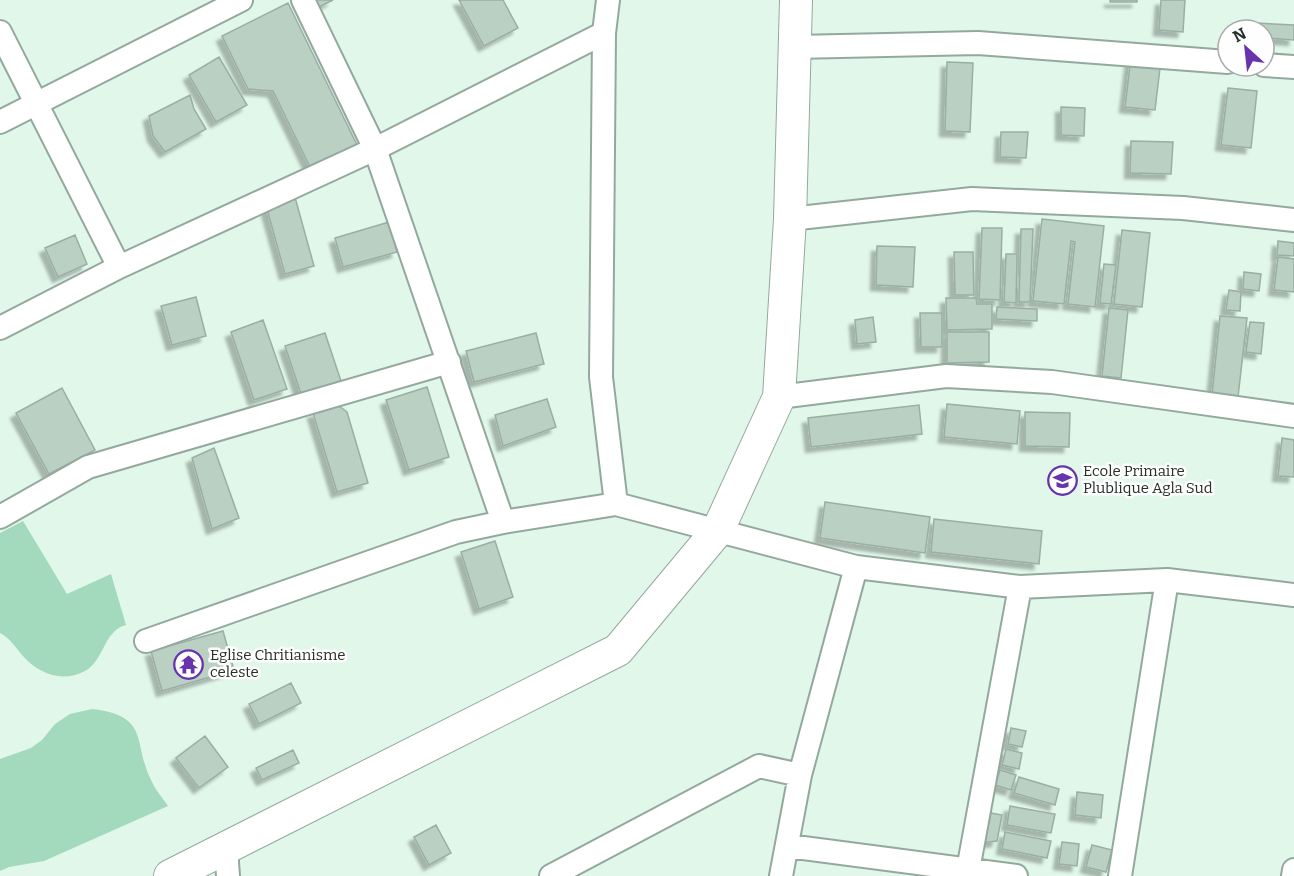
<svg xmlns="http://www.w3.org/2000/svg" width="1294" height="876" font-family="Bitter,serif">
	<defs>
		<filter id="shadow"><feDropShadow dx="-5.5" dy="5.5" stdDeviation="1.5" flood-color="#0004"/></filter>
	</defs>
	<rect width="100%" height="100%" fill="#e1f7ea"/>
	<!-- green -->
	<path fill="#a3d9bc" d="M23 521 67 594 111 574 126 625C104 630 104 661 85 671 62 683 39 674 23 656 16 648 10 638 0 633V533Z
		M92 709C152 716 132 744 152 782 156 791 163 798 168 806L44 861 9 867 0 871V759L31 748 42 740 55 724 70 714Z"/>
	<!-- building -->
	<path fill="#bad0c3" stroke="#9aafa3" stroke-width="1.5" filter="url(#shadow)" d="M316 0H333L319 7Z
		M459 0H503L518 28 484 46Z
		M1110 0H1137V2H1110Z
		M1161 0H1185L1183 32 1159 30Z
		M288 3 357 145 310 167 273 91 248 89 222 36Z
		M1257 23 1294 25V40L1264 38V30H1256Z
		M219 57 247 105 216 122 189 75Z
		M1131 57 1161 60 1155 110 1125 107Z
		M947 62 973 63 970 132 945 131Z
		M1228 88 1257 91 1251 148 1221 145Z
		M190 95 194 109 206 129 165 152 153 136 149 116Z
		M1061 107 1085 108 1084 136 1061 135Z
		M1001 132H1028L1026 158 1000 157Z
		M1131 141 1173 142 1171 174 1130 173Z
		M293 190 314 266 285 274 264 198Z
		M1042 219 1104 226 1095 307 1068 304 1075 242 1071 241 1064 304 1033 301Z
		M389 222 397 252 343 267 335 238Z
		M982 228H1002L1000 300 979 299Z
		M1021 229H1033L1030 302H1019Z
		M1122 230 1150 233 1142 307 1114 304Z
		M75 235 87 264 58 277 45 248Z
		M1278 241 1294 243V256L1277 255Z
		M877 246 915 247 913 287 876 285Z
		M954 252H973L974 295H955Z
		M1006 254H1017L1016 303 1004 302Z
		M1278 257 1294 259V292L1274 290Z
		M1104 264 1116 265 1111 304 1100 303Z
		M1244 272 1261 274 1259 291 1243 289Z
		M1229 290 1241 292 1240 311 1226 310Z
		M196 297 206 336 172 345 161 306Z
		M946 298H976L977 304H992V329L947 330Z
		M997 307 1037 309V321L996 319Z
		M1109 308 1128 310 1121 378 1102 376Z
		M920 313H942V347H921Z
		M1220 316 1247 318 1238 397 1212 395Z
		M873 317 876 342 857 344 855 320Z
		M263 320 287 389 254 400 231 332Z
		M1250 322 1264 323 1261 354 1246 352Z
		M947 332H989V362L947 363Z
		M325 333 341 381 301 394 285 346Z
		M536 333 544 364 474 382 466 351Z
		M427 387 449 457 409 470 386 400Z
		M62 388 95 450 49 474 16 413Z
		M547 399 556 427 503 446 495 415Z
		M947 404 1020 411 1017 444 944 437Z
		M919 405 922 434 811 447 808 418Z
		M339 406 347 412 368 483 337 492 313 413Z
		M1025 412 1070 413 1069 447 1025 446Z
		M1282 438 1294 440V477L1278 476Z
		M214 448 239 518 212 529 192 458Z
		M825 502 930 517 925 553 820 538Z
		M934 519 1042 531 1039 564 931 552Z
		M495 541 513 597 479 609 461 552Z
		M223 631 234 670 162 691 151 651Z
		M291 683 301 703 259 724 249 704Z
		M1011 728 1026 731 1022 747 1008 744Z
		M205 736 228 767 199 788 176 758Z
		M1006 749 1022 753 1019 769 1002 765Z
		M293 750 299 763 262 780 256 768Z
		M1000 770 1016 775 1011 790 995 785Z
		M1019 777 1059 789 1055 805 1014 793Z
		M1077 792 1103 795 1101 818 1075 815Z
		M1010 806 1055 814 1051 833 1007 825Z
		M986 812 1002 815 997 841 980 843Z
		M436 825 451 853 429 865 414 837Z
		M1005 832 1051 841 1047 858 1002 849Z
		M1062 842 1079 844 1077 866 1059 864Z
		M1092 845 1112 850 1106 872 1086 867Z"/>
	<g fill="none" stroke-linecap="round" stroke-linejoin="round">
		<defs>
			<path id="street" d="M303 0 375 149 503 522
				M608 0 604 33 601 377 616 504 856 567 1020 587 1167 580 1294 595
				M0 32 119 267
				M795 47 978 43 1228 62
				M1264 65 1294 67
				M0 122 241 0
				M790 219 972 199 1183 208 1294 220
				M0 328 119 267 375 149 604 33
				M779 397 946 376 1052 382 1294 416
				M0 517 88 467 449 362
				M146 641 456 532 503 522 616 504
				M788 846 1016 876
				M226 848 228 876
				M968 870 1020 587
				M551 876 759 766 800 775
				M781 876 800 775 856 567
				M1120 876 1167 580
				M1293 876 1294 870"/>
			<path id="secondary" d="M170 876 618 650 718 530 779 397 790 219 796 0"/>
		</defs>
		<!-- street casing -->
		<use href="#street" stroke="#94a99d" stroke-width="26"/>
		<!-- secondary casing -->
		<use href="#secondary" stroke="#94a99d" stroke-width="34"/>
		<!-- street -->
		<use href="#street" stroke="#fff" stroke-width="22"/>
		<!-- secondary -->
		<use href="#secondary" stroke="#fff" stroke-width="32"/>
	</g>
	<!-- icons -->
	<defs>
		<symbol id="school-ring" viewBox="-11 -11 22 22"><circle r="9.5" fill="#fefefe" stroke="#6734ab" stroke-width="1.5"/><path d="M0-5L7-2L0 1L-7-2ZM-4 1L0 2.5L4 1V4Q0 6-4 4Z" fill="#6734ab"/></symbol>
		<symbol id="temple-ring" viewBox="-11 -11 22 22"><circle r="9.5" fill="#fefefe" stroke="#6734ab" stroke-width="1.5"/><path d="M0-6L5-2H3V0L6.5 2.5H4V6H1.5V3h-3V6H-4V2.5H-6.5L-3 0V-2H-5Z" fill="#6734ab"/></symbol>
	</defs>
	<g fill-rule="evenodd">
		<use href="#school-ring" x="1046" y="464" width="33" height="33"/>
		<use href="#temple-ring" x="172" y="648" width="33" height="33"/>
	</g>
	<g text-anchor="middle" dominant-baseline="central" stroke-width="5" stroke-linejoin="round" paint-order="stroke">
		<!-- poi labels -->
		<g font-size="15" fill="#262f2a" stroke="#fefefe" text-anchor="start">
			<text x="1083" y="471">Ecole Primaire<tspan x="1083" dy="17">Plublique Agla Sud</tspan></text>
			<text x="210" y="655">Eglise Chritianisme<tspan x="210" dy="17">celeste</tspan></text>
		</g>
	</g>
	<!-- north arrow -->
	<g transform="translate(1246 48) rotate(333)"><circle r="28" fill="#fefefe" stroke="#a8aba9" stroke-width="1.5"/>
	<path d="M0-4.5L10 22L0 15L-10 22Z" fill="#6734ab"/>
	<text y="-9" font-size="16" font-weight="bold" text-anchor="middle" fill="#262f2a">N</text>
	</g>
</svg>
